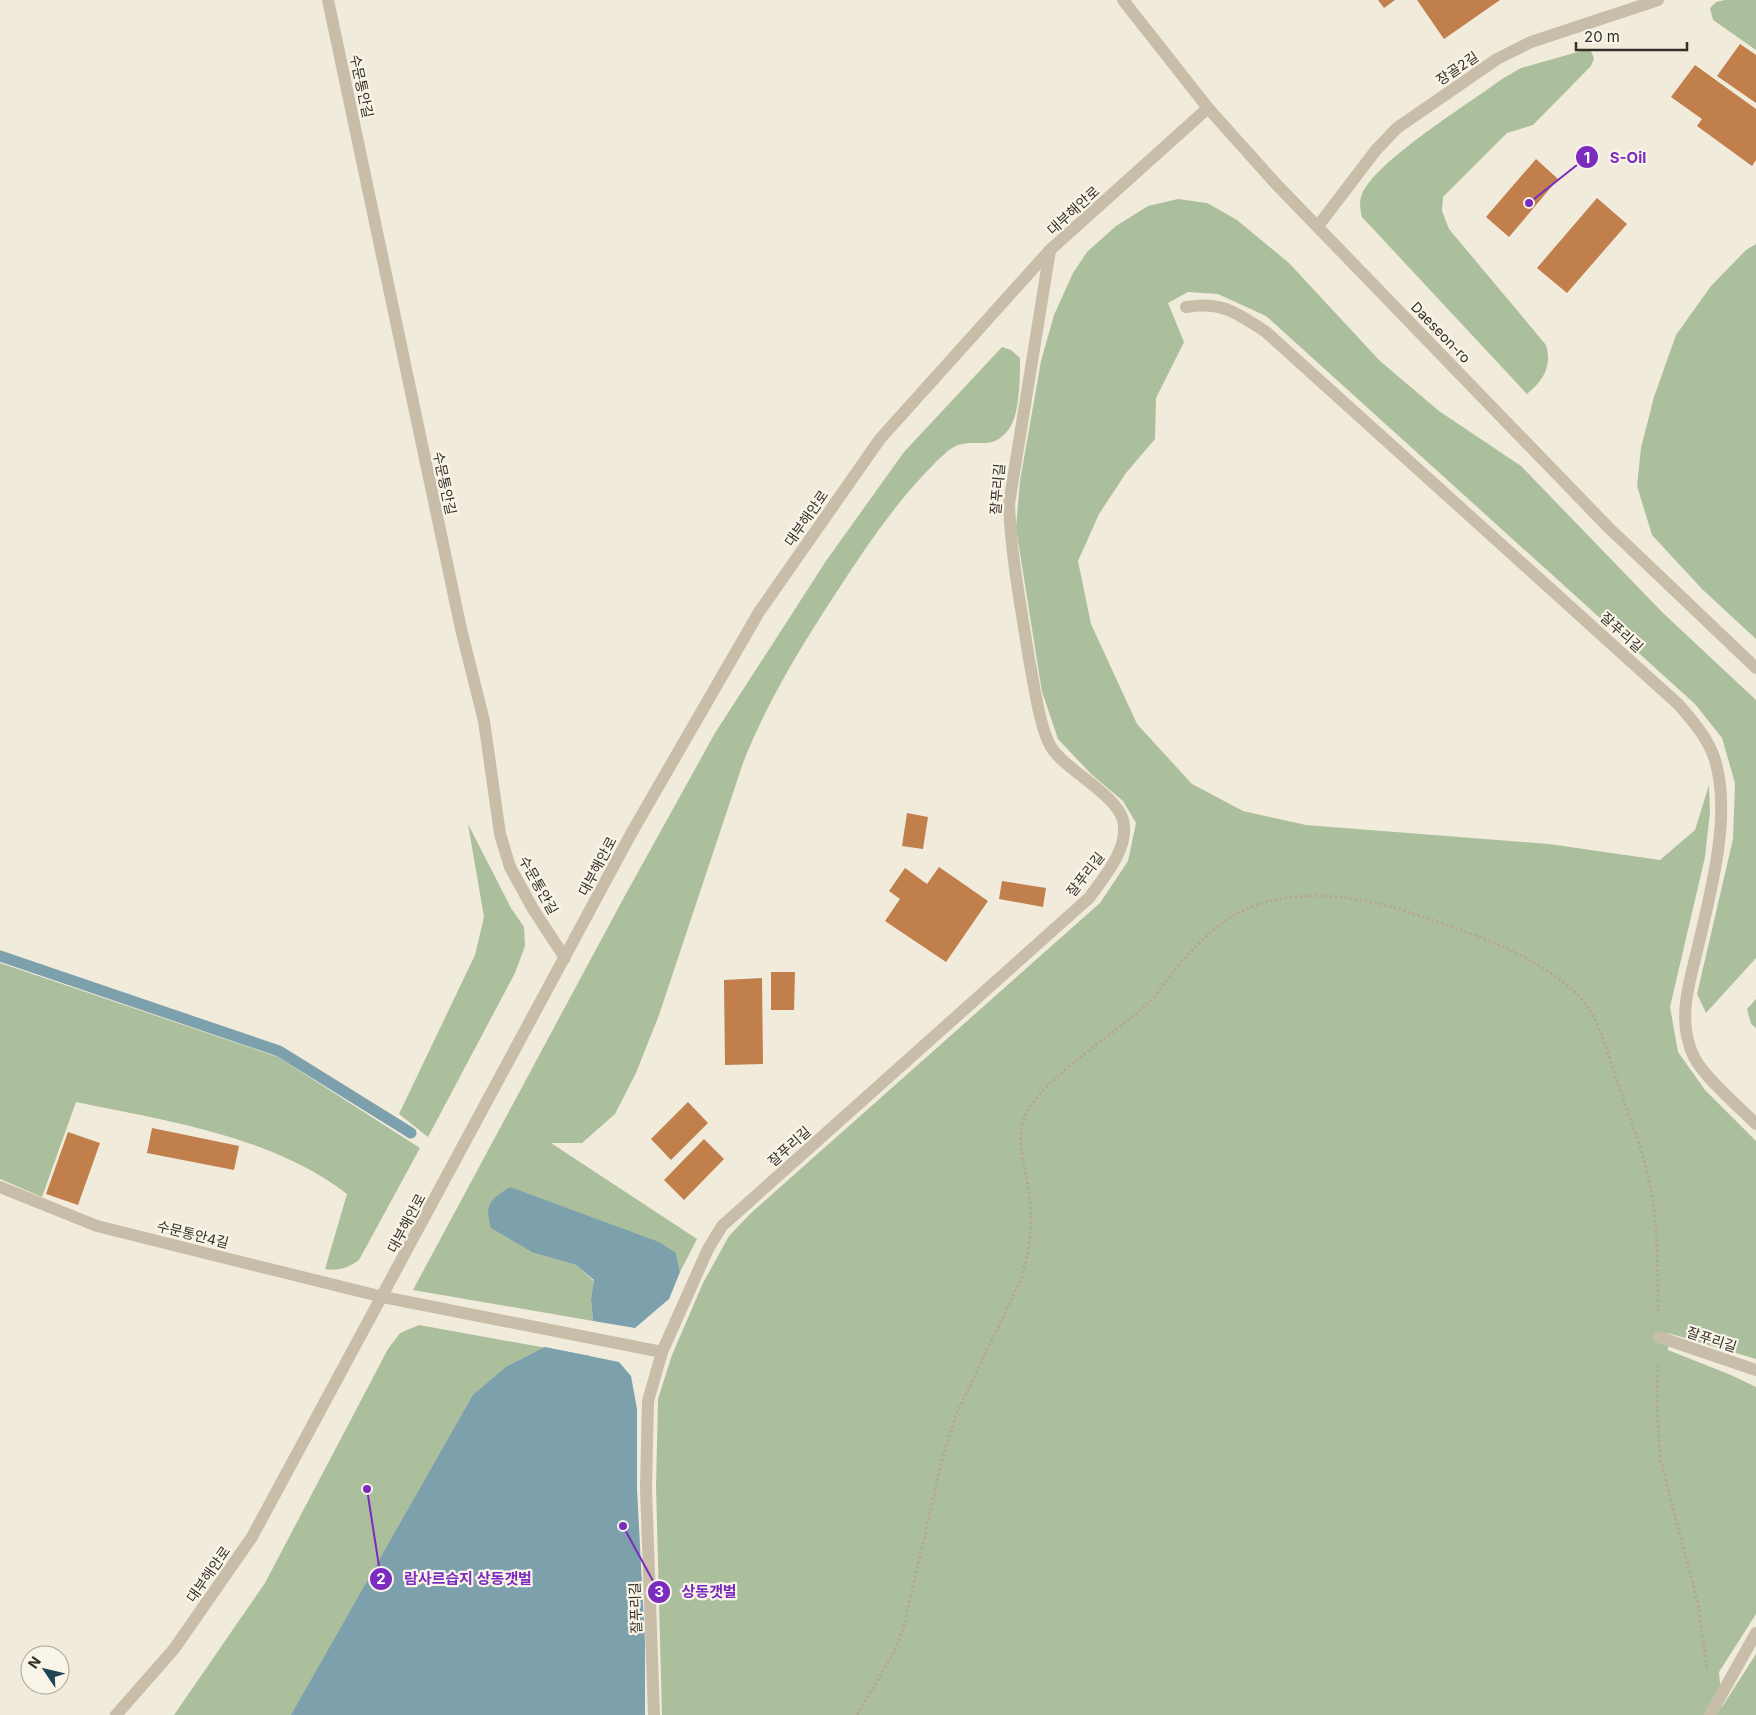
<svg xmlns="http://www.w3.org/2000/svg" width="1756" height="1715" font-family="Inter,'Noto Sans KR',sans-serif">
	<rect width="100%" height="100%" fill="#f1ebdc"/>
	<!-- green -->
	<path fill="#acbf9d" d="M1725 0H1756V50L1713 20 1710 8 1716 2Z
		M1588 49 1592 53 1594 59 1591 66 1533 125 1507 133 1443 197 1442 211 1449 229 1546 345C1552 366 1544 380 1527 394L1362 217C1360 210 1359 201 1362 194 1377 160 1470 103 1502 79L1521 68Z
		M1178 199 1207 203 1237 220 1289 263 1380 361 1439 411 1521 466 1663 613 1756 700V958L1706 1013 1697 994 1733 839 1735 783 1722 738 1695 704 1266 316 1218 294 1188 292 1168 303 1184 342 1156 398 1155 439 1126 473 1099 514 1078 561 1091 624 1137 724 1192 784 1243 811 1306 825 1549 844 1660 860 1695 830 1709 785 1710 812 1705 857 1670 1007 1678 1052 1705 1090 1756 1141V1359L1668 1333V1350L1731 1375 1756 1387V1614L1719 1672 1722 1707 1756 1654V1715H662L656 1486 658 1399 672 1355 703 1283 729 1236 751 1213 1100 903 1128 861 1136 823 1123 801 1091 774 1058 739 1042 692 1016 528 1020 481 1041 361 1054 315 1073 273 1087 252 1116 226 1148 206Z
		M1756 244V639L1702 589 1652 535 1637 486 1641 448 1654 397 1676 335 1711 286 1746 250Z
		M1002 347 1011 350 1020 358C1020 376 1020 414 1009 429 992 451 980 439 958 445 951 447 940 458 934 464 896 502 865 548 836 593 800 648 767 702 743 763L659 1015 636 1073 615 1114 582 1143H551L697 1239 680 1272 676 1253H534L576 1265 594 1281 591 1299 593 1321 413 1290 622 901 715 733 826 561 904 452Z
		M468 824 511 908 524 927 525 946 515 973 428 1137 399 1114 475 955 484 917Z
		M0 963 278 1057 420 1148 359 1260C348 1268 339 1271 325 1269L347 1194C272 1136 167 1121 76 1102L42 1197 0 1179Z
		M1756 999V1028L1751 1024 1747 1009Z
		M419 1325 591 1356 546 1715H174L265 1583 388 1349 400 1333Z"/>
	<!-- water -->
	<path fill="#7ca0ac" d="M510 1187 659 1242 676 1253 680 1272 669 1299 635 1328 593 1321 591 1299 594 1280 576 1265 534 1253 491 1228C484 1204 490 1200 510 1187Z
		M545 1347 619 1362 631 1376 637 1409V1489L645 1641V1715H291L473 1395 506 1367Z"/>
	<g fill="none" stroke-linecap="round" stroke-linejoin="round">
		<!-- stream -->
		<path stroke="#7ca0ac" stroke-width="11" d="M0 956 279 1051 411 1133"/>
	</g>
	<!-- building -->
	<path fill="#c07f4b" d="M1378 0H1395L1384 8Z
		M1417 0H1500L1444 39Z
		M1740 44 1756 55V103L1717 76Z
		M1695 65 1756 109V160L1752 166 1697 126 1702 119 1671 97Z
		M1536 159 1558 179 1509 237 1486 217Z
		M1597 198 1627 224 1567 293 1537 268Z
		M907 813 928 817 923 849 902 846Z
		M939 867 988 901 946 962 885 921 900 899 889 891 905 868 927 884Z
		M1002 881 1046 888 1043 907 999 899Z
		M771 972H795L794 1010H771Z
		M762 978 763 1064 725 1065 724 980Z
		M688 1102 708 1123 671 1160 651 1139Z
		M152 1128 239 1146 234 1170 147 1153Z
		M68 1132 100 1143 78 1205 46 1194Z
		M704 1139 724 1159 684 1200 664 1180Z"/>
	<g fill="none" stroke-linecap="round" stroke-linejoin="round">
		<!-- path -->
		<path stroke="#b4a893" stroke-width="3" stroke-dasharray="2.5 2.5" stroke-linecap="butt" d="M1658 1365 1657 1404 1660 1458 1698 1604 1707 1668
			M857 1715 893 1654 904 1626 942 1460 956 1415 1021 1279C1030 1250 1033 1224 1029 1193 1026 1166 1014 1140 1026 1114 1042 1079 1116 1033 1146 1005 1156 996 1164 984 1172 973 1189 953 1208 931 1231 917 1284 885 1355 894 1411 913 1464 931 1520 948 1564 983 1572 989 1583 999 1588 1008 1602 1028 1608 1055 1616 1078 1629 1116 1645 1155 1652 1195 1658 1233 1658 1272 1658 1311"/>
		<!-- service -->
		<path stroke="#c8bda8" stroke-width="12" d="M328 0 461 629 484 721 500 834 510 867 533 909 565 958
			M1318 226 1376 150 1397 128 1497 59 1531 42 1658 0
			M1186 307C1222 301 1237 313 1266 332L1678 704C1692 720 1707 737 1714 757 1733 813 1710 895 1697 951 1688 987 1677 1022 1694 1057 1705 1078 1739 1107 1756 1124
			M0 1187 97 1226 201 1252 383 1297 662 1352
			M1659 1337 1756 1370
			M654 1715 646 1488 648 1401 662 1352 708 1249 722 1226 1089 898C1104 877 1130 848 1123 820 1116 794 1065 770 1051 747 1039 726 1034 683 1029 659 1021 607 1011 556 1009 504L1050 250
			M1710 1715 1756 1633"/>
		<!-- tertiary -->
		<path stroke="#c8bda8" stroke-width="12" d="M1123 0 1208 108 1277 185 1608 527 1756 668
			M116 1715 174 1649 252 1537 632 832 759 612 880 439 1050 250 1208 108"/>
	</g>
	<g text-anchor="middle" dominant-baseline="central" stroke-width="4.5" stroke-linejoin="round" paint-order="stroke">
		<!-- street labels -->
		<g font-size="14" fill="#352f28" stroke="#f8f4e8">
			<text transform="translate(1457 68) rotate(-34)">장골2길</text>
			<text transform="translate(362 86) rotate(78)">수문통안길</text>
			<text transform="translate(1073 210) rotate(-42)">대부해안로</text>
			<text transform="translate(1441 332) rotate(46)">Daeseon-ro</text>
			<text transform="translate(445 483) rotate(78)">수문통안길</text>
			<text transform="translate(997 489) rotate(-85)">잘푸리길</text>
			<text transform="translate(806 518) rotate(-55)">대부해안로</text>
			<text transform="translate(1622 632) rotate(42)">잘푸리길</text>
			<text transform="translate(597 866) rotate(-62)">대부해안로</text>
			<text transform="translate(1085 874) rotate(-52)">잘푸리길</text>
			<text transform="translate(539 885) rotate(61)">수문통안길</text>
			<text transform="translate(789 1146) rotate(-42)">잘푸리길</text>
			<text transform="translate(406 1223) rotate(-62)">대부해안로</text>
			<text transform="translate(193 1234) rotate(14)">수문통안4길</text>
			<text transform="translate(1712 1339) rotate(18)">잘푸리길</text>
			<text transform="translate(208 1574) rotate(-55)">대부해안로</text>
			<text transform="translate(635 1608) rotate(-92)">잘푸리길</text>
		</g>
	</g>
	<!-- callouts -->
	<path fill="none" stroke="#7b2cbf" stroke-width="2" d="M1529 203L1587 157M367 1489L381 1579M623 1526L659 1592"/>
	<g fill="#7b2cbf" stroke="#f8f4e8" stroke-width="2">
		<circle cx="1529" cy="203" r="5"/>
		<circle cx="367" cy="1489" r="5"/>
		<circle cx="623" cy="1526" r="5"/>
		<circle cx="1587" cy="157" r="12"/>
		<circle cx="381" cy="1579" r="12"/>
		<circle cx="659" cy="1592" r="12"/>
	</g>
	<g font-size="15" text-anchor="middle" font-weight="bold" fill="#fff">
		<text x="1587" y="163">1</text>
		<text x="381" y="1584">2</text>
		<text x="659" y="1597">3</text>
	</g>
	<g font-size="15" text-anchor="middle" font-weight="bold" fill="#7b2cbf" stroke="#f8f4e8" stroke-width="4.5" stroke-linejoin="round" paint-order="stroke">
		<text x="1628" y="163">S-Oil</text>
		<text x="468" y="1584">람사르습지 상동갯벌</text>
		<text x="709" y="1597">상동갯벌</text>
	</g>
	<!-- north arrow -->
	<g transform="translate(45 1670) rotate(305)"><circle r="24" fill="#f8f4e8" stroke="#aaa59b"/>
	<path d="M0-4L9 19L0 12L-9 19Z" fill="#204655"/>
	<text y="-8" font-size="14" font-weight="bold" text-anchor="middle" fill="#352f28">N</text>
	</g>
	<!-- scale -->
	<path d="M1576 42v8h111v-8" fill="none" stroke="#352f28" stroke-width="2.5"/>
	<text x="1584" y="42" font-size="15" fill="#352f28" stroke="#f8f4e8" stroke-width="4" paint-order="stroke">20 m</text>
</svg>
